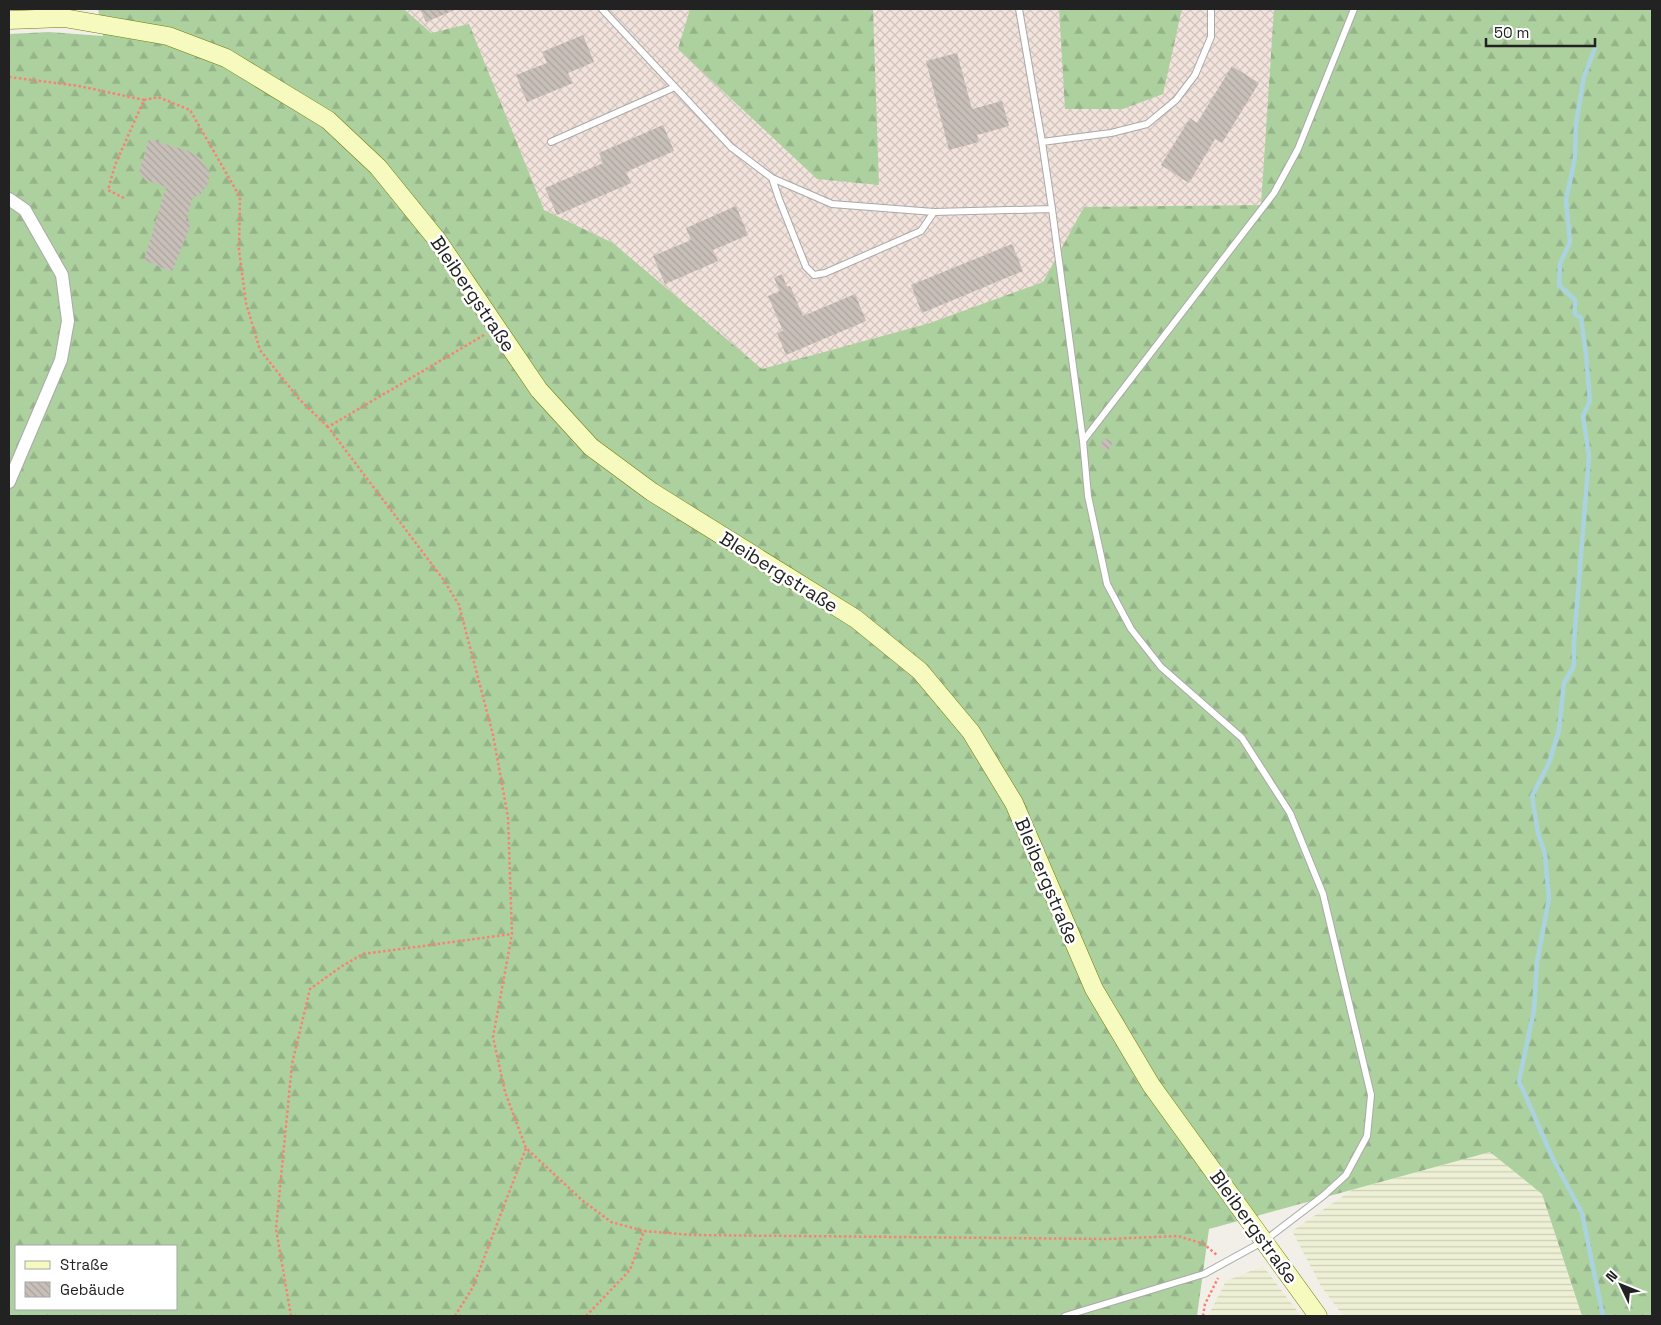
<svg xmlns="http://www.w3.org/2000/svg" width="1661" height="1325" font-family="'Space Grotesk',sans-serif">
	<defs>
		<pattern id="military-cross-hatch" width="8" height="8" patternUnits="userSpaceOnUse" patternTransform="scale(1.25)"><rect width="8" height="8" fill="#f3e3dd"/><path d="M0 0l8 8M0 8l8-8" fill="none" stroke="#d0c2bd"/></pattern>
		<pattern id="farmland-rules" width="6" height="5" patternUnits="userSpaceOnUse" patternTransform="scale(1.25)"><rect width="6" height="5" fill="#eef0d5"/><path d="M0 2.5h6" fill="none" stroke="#ccceb7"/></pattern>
		<pattern id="forest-firs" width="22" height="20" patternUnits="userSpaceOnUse" patternTransform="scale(1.25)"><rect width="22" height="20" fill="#add19e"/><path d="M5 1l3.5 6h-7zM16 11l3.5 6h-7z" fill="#95b388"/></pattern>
		<pattern id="building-back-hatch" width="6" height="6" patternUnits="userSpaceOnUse" patternTransform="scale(1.25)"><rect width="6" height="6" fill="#c7bfb8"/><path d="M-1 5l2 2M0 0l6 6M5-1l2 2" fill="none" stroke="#aba49e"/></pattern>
	</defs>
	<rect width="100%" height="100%" fill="#f2efe9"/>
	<!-- military -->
	<path fill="url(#military-cross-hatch)" d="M269 9H1626L1307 201 871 586Z"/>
	<!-- farmland -->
	<path fill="url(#farmland-rules)" d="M1490 1152 1542 1194 1582 1316H1343L1321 1286 1292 1231 1352 1190Z
		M1263 1266 1301 1316H1208L1226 1281Z"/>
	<!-- forest -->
	<path fill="url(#forest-firs)" fill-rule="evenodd" d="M98 9H404L431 33 469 24 544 210 613 243 762 369 930 323 1043 282 1084 207 1261 205 1274 9H1652V1316H1582L1542 1194 1490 1152 1209 1229 1197 1316H9V34L49 32 103 36ZM16 1246H176V1309H16Z
		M690 9H873L879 185 817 179 678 49Z
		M1059 9H1182L1163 94 1123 109H1065Z"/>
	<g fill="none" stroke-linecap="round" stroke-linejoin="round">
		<!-- stream -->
		<path stroke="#aad3df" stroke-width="4.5" d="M1595 48 1584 77 1576 124 1575 158 1566 200 1570 242 1560 264 1559 285 1575 300V314L1581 318 1586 354 1590 401 1583 416 1589 456 1574 643V666L1564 683 1559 730 1549 763 1532 796 1538 833 1545 854 1549 899 1537 962 1534 1010 1519 1081 1553 1159 1582 1213 1603 1316"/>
	</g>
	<!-- building -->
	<path fill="url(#building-back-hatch)" d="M420 9H457L426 22Z
		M583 35 594 62 568 73 573 83 527 102 516 75 547 63 542 52Z
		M957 53 972 109 1002 101 1009 126 977 135 979 142 949 150 926 61Z
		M1232 66 1259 83 1222 143 1215 139 1189 183 1161 165 1190 118 1197 123Z
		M663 125 674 151 626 172 631 183 557 215 545 188 603 163 599 153Z
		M149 139 188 151 199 157 210 173 208 183 200 195 193 197 186 221 191 222 188 232 172 272 144 260 166 187 145 180 139 172Z
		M736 206 748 235 713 250 718 261 665 284 653 256 691 240 686 228Z
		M1012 244 1023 271 922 313 911 285Z
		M782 274 787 287 790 286 803 316 855 294 866 321 786 355 777 333 783 331 768 296 780 291 774 278Z
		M1104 438 1113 442 1108 451 1100 446Z"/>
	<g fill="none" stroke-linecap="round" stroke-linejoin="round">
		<defs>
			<path id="lane" d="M602 9 731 147 772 178 832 204 934 212 1052 209 1042 142 1019 9
				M551 142 675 87
				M1042 142 1111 133 1147 124 1176 100 1195 75 1211 37V9
				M772 178 779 199 806 267 814 275 825 273 921 231 934 212
				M1052 209 1083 441 1088 496 1107 584 1131 629 1161 667 1242 738 1290 813 1323 894 1371 1095 1367 1136 1346 1175 1323 1196 1264 1241 1204 1274 1065 1316
				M1083 441 1274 193 1298 149 1354 9"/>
			<path id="street" d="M9 199 25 210 62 275 68 321 61 360 9 482"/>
			<path id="secondary" d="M9 20 64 18 168 36 226 58 328 120 378 167 438 241 539 390 591 447 652 492 856 619 920 671 971 732 1014 803 1094 989 1151 1085 1318 1316"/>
		</defs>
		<!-- lane casing -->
		<use href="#lane" stroke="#a9a9a9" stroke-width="8"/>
		<!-- street casing -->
		<use href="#street" stroke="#a9a9a9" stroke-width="14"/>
		<!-- secondary casing -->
		<use href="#secondary" stroke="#707d05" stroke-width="19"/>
		<!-- path -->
		<path stroke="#fa8072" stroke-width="2.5" stroke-dasharray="2.5 2.5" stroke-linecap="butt" d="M9 77 79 86 144 100
			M124 198 108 190 115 165 144 100 158 97 190 110 240 197 239 250 246 303 260 350 299 399 328 427
			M484 335 328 427 443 579 459 605 493 735 508 817 512 934 493 1037 505 1092 526 1148 583 1201 611 1222 644 1231 691 1235 1108 1239 1178 1236 1204 1244 1218 1256
			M291 1316 276 1229 292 1064 310 989 342 966 363 954 512 934
			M455 1316 473 1287 526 1148
			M586 1316 630 1270 644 1231
			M1203 1316 1205 1304 1218 1278"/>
		<!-- lane -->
		<use href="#lane" stroke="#fff" stroke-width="6"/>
		<!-- street -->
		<use href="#street" stroke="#fff" stroke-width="12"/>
		<!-- secondary -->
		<use href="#secondary" stroke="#f7fabf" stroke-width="18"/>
	</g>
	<g text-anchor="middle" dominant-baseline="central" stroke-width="5" stroke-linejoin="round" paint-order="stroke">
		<!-- street labels -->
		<g font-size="19" fill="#222" stroke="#fff">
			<text transform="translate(473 294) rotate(56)">Bleibergstraße</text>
			<text transform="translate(779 572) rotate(32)">Bleibergstraße</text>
			<text transform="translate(1047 881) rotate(67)">Bleibergstraße</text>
			<text transform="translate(1254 1227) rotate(54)">Bleibergstraße</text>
		</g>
	</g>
	<!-- border -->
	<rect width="1661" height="1325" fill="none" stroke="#222222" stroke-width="20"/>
	<!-- legend -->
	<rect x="15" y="1245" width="162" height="65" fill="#ffffff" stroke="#a7a7a7"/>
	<rect x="25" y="1261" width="25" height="8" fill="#f7fabf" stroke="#a7a7a7"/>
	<text x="60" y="1270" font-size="15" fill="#222222">Straße</text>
	<rect x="25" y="1282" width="25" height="15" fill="url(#building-back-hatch)" stroke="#a7a7a7"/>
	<text x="60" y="1295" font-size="15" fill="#222222">Gebäude</text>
	<!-- north arrow -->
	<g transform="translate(1621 1285) rotate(313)" stroke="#ffffff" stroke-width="4" paint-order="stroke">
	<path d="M0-4L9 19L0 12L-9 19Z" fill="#222222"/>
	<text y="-8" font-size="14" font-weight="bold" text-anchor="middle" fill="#222222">N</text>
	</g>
	<!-- scale -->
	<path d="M1486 38v8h109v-8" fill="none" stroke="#222222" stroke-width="2.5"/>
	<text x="1494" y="38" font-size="15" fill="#222222" stroke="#ffffff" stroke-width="4" paint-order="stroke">50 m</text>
</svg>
